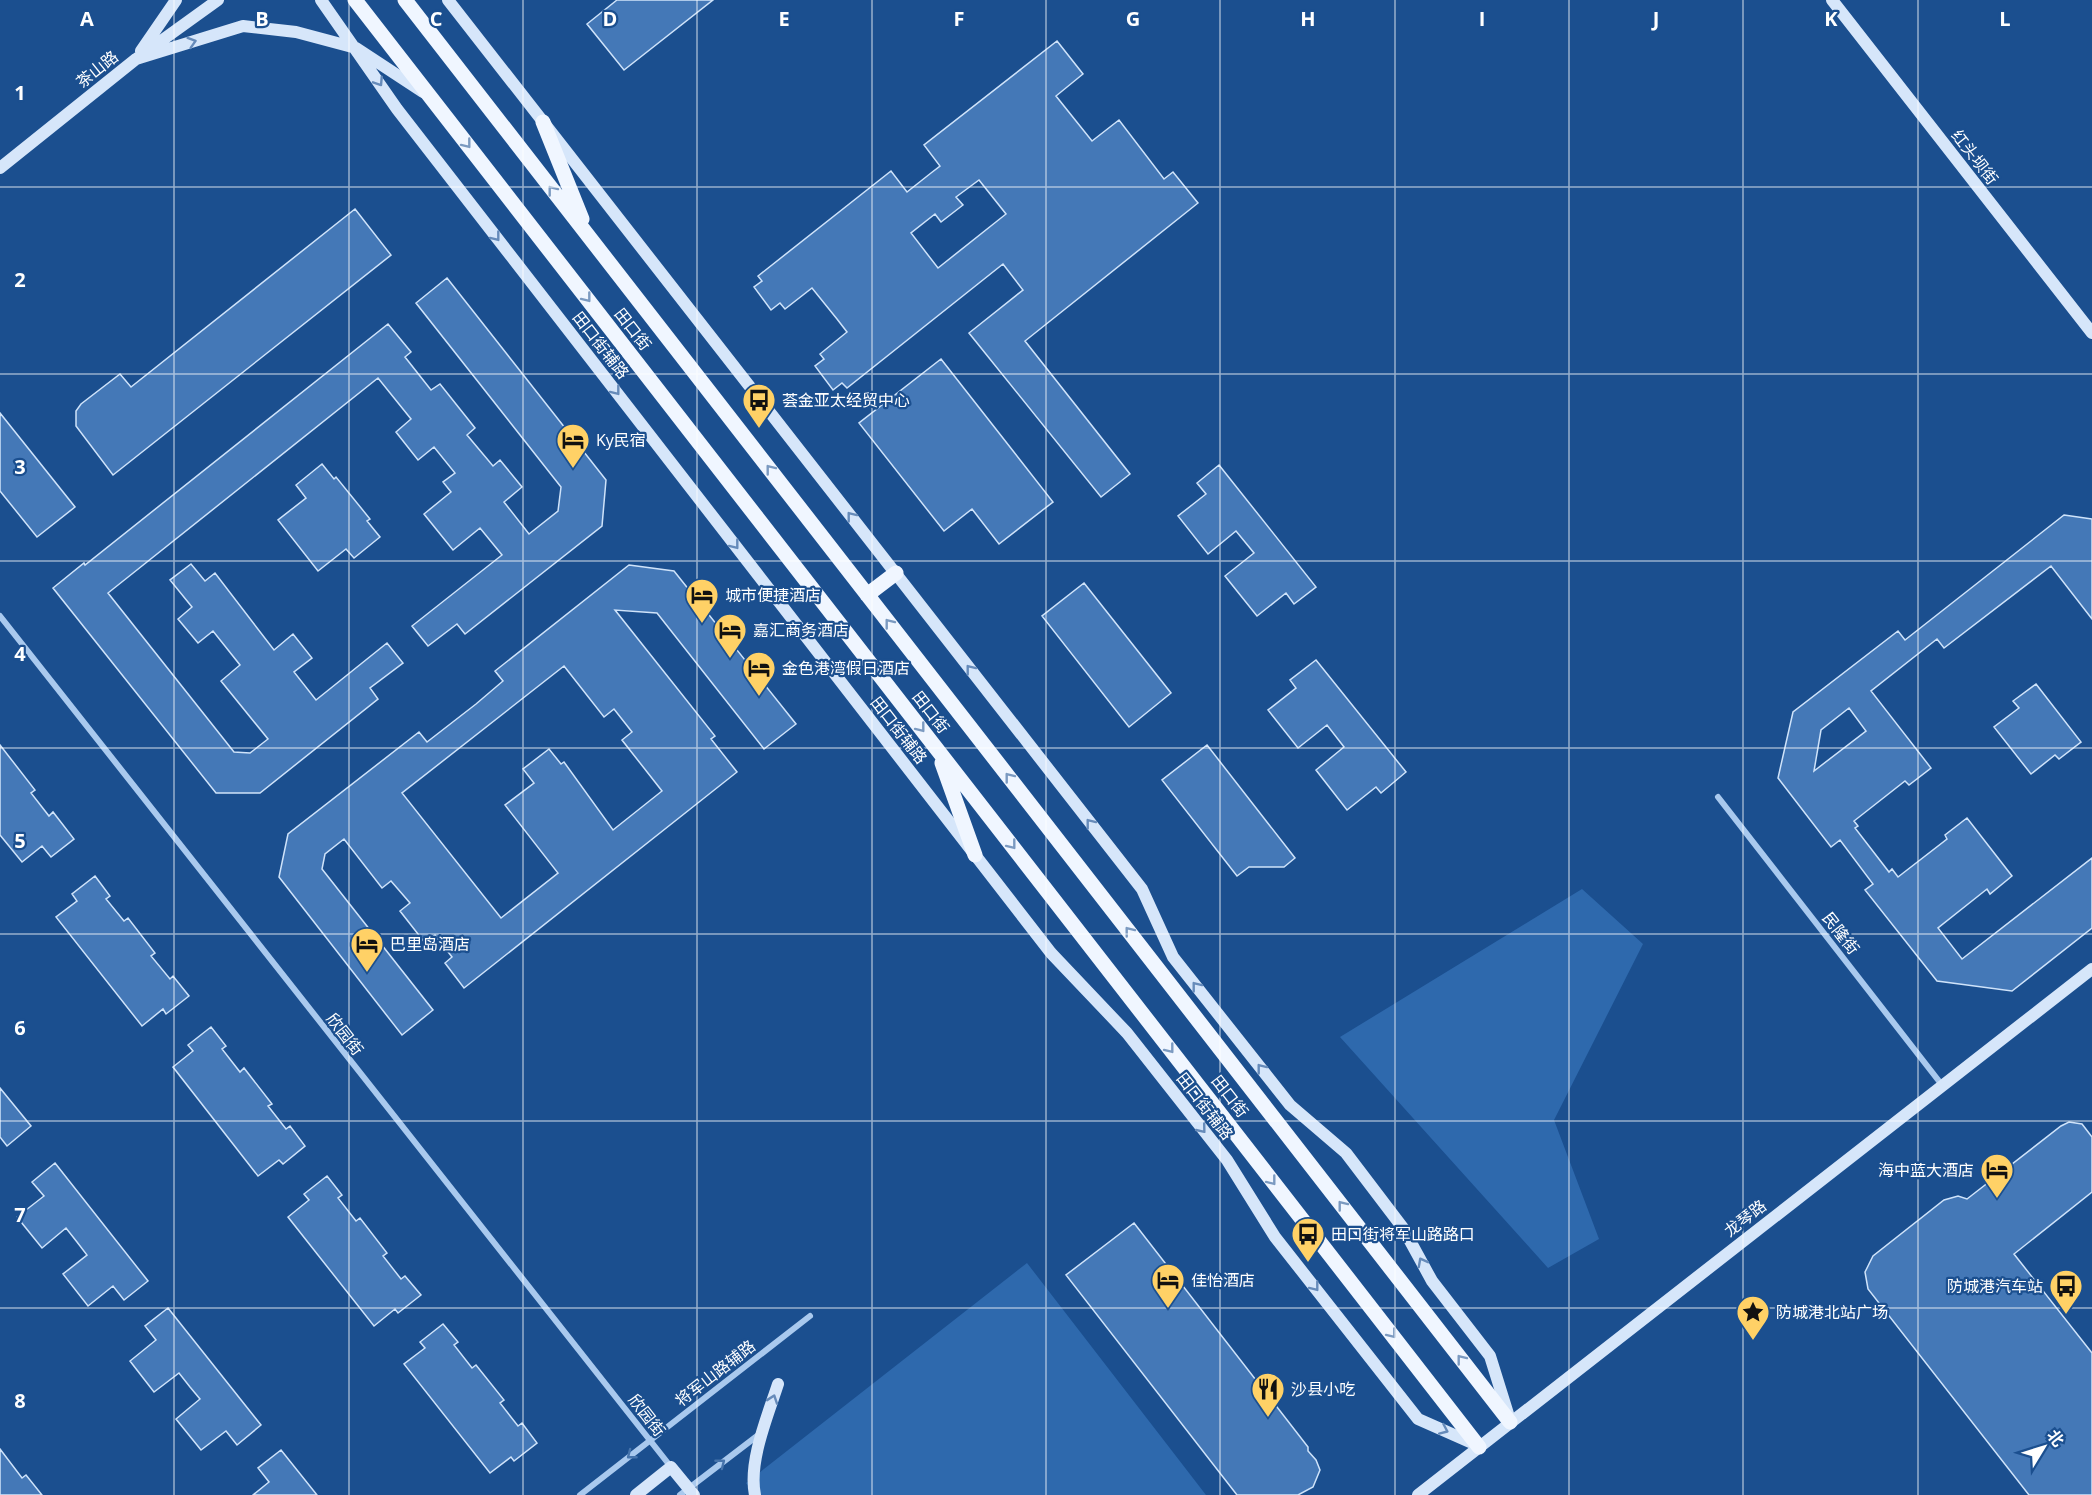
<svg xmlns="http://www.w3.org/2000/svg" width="2092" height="1495" font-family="'Open Sans','Noto Sans SC',sans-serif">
	<rect width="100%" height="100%" fill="#1b4f8f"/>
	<!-- green -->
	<path fill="#2e69ad" d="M1582 889 1643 944 1554 1120 1599 1239 1548 1268 1340 1037Z
		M1027 1263 1206 1495H755L746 1483Z"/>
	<!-- building -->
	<path fill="#4478b7" stroke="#cfe3fa" stroke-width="1.5" fill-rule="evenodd" d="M617 0H713L624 70 587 24Z
		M1057 41 1083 74 1056 96 1092 141 1119 120 1164 179 1173 172 1198 203 1025 341 1130 474 1101 497 969 333 1023 290 1003 264 847 388 842 383 833 390 815 366 824 359 820 354 847 332 837 319 812 288 785 309 780 303 771 310 754 287 762 281 758 276 891 171 907 192 931 173 940 166 924 145ZM979 180 1006 214 938 268 911 233 935 214 941 222 963 205 956 197Z
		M355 209 391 255 113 475 76 426V411L81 404 120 374 131 387Z
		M447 278 606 480 602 526 465 634 457 624 428 646 412 626 502 555 480 528 453 550 424 514 451 492 443 482 455 473 434 447 418 460 396 432 411 419 378 378 108 593 234 752 250 753 268 739 221 681 240 665 213 631 198 643 178 619 192 607 170 580 191 564 205 581 215 573 274 650 293 634 312 658 294 672 316 700 387 643 403 663 370 688 378 699 260 793H216L53 588 84 563 85 565 388 324 411 352 405 357 431 390 440 384 475 428 467 435 493 466 500 460 522 487 504 502 529 534 558 511 561 487 416 303Z
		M941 359 1053 502 999 544 972 509 944 531 859 423Z
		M0 413 75 507 37 537 0 491Z
		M322 464 334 479 336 477 370 519 367 521 380 537 354 558 346 549 318 571 278 520 306 498 296 485Z
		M1219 465 1316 587 1294 604 1286 593 1257 616 1225 576 1254 553 1236 531 1208 554 1178 516 1206 494 1197 483Z
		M2064 515 2092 519V619L2051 566 1944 648 1937 639 1871 691 1931 768 1909 785 1905 781 1854 821 1858 826 1855 828 1889 872 1892 869 1898 877 1947 839 1945 835 1967 818 2012 876 1990 894 1987 889 1938 928 1962 959 2092 858V928L2012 991 1937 981 1865 890 1873 884 1840 840 1831 847 1778 778 1793 712 1898 631 1905 640ZM1849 708 1866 731 1814 771 1821 730Z
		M629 565 674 571 796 724 764 749 657 613 615 610 715 736 711 739 737 772 464 988 445 963 452 957 435 935 425 943 400 911 410 903 391 881 382 888 344 839 325 854 322 869 433 1010 402 1035 279 877 288 834 419 732 427 742 476 704 503 681 495 671ZM564 666 604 717 614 709 632 732 622 740 662 791 613 830 564 762 561 764 549 749 523 769 534 783 505 805 558 873 501 918 402 793Z
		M1084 583 1171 693 1129 727 1042 616Z
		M1316 660 1406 772 1381 793 1376 787 1347 810 1316 770 1344 747 1327 725 1298 748 1268 710 1296 688 1290 680Z
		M2036 684 2081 742 2059 759 2055 755 2031 774 1994 727 2019 708 2013 701Z
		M0 745 35 790 31 793 49 816 53 812 74 839 51 857 42 846 22 862 0 835Z
		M1207 745 1295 858 1284 867H1249L1237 876 1162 780Z
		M95 876 110 896 106 899 124 921 128 918 155 953 151 956 170 979 173 976 189 996 166 1014 163 1009 142 1026 56 917 77 901 72 894Z
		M211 1027 226 1046 222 1049 240 1072 244 1068 272 1104 268 1106 286 1129 290 1126 305 1146 283 1164 279 1160 258 1176 173 1067 193 1051 188 1045Z
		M0 1088 31 1126 7 1146 0 1137Z
		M2069 1122 2082 1124 2092 1137V1192L2014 1254 2092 1353V1495H2029L1868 1289 1865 1272 1873 1256 1944 1200 1958 1196 1967 1199 2061 1126Z
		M55 1163 148 1281 124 1300 113 1286 88 1306 63 1274 87 1255 77 1242 66 1228 42 1248 17 1217 44 1196 32 1182Z
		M327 1176 342 1195 338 1198 356 1221 360 1218 387 1253 383 1256 401 1279 405 1276 421 1295 398 1313 395 1309 374 1326 288 1217 309 1200 304 1194Z
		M1134 1223 1308 1447V1451L1316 1460 1320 1470 1313 1487 1298 1495H1237L1066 1275Z
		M168 1308 261 1425 237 1445 226 1431 201 1450 176 1419 200 1399 190 1387 179 1373 154 1392 130 1361 156 1340 145 1326Z
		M443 1324 458 1342 454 1345 472 1368 476 1365 504 1400 500 1403 518 1426 522 1423 537 1443 514 1461 511 1457 490 1473 404 1364 425 1348 420 1342Z
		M0 1449 22 1478 26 1475 42 1495H0Z
		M281 1450 317 1495H253L269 1482 258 1468Z"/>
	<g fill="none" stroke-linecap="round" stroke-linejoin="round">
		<!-- street -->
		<path stroke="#a9c9ee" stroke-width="6" d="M0 616 671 1467
			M1718 797 1942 1085
			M580 1495 810 1316
			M680 1495 761 1433"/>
		<!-- secondary -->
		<path stroke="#d6e6fa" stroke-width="12" d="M321 0 397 109 1051 953 1127 1033 1227 1160 1275 1237 1418 1419 1479 1446
			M448 0 1142 889 1173 957 1290 1105 1346 1153 1403 1228 1432 1281 1490 1356 1509 1417
			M1832 0 2092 333
			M141 51 176 0
			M136 59 243 26 296 32 356 48 423 92
			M0 168 136 59 218 0
			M636 1495 671 1467 694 1495
			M755 1495C748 1462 768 1415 778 1384
			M1418 1495 2092 969"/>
		<!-- primary -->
		<path stroke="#f0f6ff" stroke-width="15" d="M355 0 1479 1447
			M405 0 1510 1422
			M543 122 582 219
			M867 595 896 573
			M942 763 975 855"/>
	</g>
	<!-- one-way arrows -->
	<defs><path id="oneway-chevron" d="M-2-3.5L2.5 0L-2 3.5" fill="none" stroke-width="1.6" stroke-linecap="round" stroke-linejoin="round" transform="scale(1.5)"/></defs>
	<g stroke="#668bba">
		<use href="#oneway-chevron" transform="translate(192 42) rotate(-17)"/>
		<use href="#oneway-chevron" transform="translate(379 82) rotate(57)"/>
		<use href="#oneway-chevron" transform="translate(496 237) rotate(52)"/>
		<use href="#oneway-chevron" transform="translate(616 391) rotate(52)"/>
		<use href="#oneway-chevron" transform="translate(851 516) rotate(-128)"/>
		<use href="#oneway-chevron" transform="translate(735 545) rotate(52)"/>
		<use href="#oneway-chevron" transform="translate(970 669) rotate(-128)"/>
		<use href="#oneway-chevron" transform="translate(1090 823) rotate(-128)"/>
		<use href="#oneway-chevron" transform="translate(1196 986) rotate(-128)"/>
		<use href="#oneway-chevron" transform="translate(1261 1068) rotate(-128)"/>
		<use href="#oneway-chevron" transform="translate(1202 1129) rotate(51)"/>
		<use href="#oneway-chevron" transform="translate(1422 1262) rotate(-118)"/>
		<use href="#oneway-chevron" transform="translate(1315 1287) rotate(52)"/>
		<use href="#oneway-chevron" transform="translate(773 1399) rotate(-71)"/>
		<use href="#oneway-chevron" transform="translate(1444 1430) rotate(24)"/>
	</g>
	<g stroke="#7b9ac1">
		<use href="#oneway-chevron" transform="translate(467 144) rotate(52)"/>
		<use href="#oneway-chevron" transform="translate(552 190) rotate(-128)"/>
		<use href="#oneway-chevron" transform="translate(587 298) rotate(52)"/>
		<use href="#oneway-chevron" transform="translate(770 469) rotate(-128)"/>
		<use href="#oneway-chevron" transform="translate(889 623) rotate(-128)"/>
		<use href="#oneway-chevron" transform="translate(921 728) rotate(52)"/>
		<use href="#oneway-chevron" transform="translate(1009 777) rotate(-128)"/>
		<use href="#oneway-chevron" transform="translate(1012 845) rotate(52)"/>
		<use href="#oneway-chevron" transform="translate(1129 931) rotate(-128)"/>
		<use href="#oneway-chevron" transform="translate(1170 1049) rotate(52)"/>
		<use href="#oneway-chevron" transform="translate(1272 1181) rotate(52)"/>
		<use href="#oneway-chevron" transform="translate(1342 1205) rotate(-128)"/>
		<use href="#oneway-chevron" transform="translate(1392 1334) rotate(52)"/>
		<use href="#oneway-chevron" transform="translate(1461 1359) rotate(-128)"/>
	</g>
	<g stroke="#4674ac">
		<use href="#oneway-chevron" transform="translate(631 1455) rotate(142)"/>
		<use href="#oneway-chevron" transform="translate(721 1463) rotate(-38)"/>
	</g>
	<!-- grid -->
	<path fill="none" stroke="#fff" stroke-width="1.5" stroke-opacity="0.55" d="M174 0V1495M349 0V1495M523 0V1495M697 0V1495M872 0V1495M1046 0V1495M1220 0V1495M1395 0V1495M1569 0V1495M1743 0V1495M1918 0V1495M0 187H2092M0 374H2092M0 561H2092M0 748H2092M0 934H2092M0 1121H2092M0 1308H2092"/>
	<!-- icons -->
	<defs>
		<symbol id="bus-pin" viewBox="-11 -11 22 30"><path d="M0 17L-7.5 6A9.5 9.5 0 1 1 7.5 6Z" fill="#ffd166" stroke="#1b4f8f"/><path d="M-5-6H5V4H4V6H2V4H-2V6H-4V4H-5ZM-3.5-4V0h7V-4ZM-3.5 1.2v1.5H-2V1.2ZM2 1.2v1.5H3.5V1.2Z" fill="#111"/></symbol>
		<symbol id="hotel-pin" viewBox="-11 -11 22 30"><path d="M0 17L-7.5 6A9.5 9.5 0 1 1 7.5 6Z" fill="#ffd166" stroke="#1b4f8f"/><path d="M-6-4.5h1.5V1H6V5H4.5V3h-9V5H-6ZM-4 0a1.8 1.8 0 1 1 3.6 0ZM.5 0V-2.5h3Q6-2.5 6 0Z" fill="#111"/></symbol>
		<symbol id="sight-pin" viewBox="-11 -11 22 30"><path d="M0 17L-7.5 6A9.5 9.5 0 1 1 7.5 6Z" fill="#ffd166" stroke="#1b4f8f"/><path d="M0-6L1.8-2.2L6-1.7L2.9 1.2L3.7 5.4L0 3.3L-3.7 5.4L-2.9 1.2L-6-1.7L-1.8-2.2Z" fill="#111"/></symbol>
		<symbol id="restaurant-pin" viewBox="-11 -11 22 30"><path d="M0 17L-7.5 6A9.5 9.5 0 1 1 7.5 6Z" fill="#ffd166" stroke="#1b4f8f"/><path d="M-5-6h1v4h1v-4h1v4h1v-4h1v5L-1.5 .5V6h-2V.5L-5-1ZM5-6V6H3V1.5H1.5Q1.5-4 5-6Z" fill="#111"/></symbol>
	</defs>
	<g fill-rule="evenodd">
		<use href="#bus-pin" x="740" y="381" width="38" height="52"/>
		<use href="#hotel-pin" x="554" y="421" width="38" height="52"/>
		<use href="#hotel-pin" x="683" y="576" width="38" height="52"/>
		<use href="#hotel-pin" x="711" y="611" width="38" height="52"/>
		<use href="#hotel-pin" x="740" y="649" width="38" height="52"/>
		<use href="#hotel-pin" x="348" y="925" width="38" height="52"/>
		<use href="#hotel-pin" x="1978" y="1151" width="38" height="52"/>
		<use href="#bus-pin" x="1289" y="1215" width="38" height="52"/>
		<use href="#hotel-pin" x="1149" y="1261" width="38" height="52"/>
		<use href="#bus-pin" x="2047" y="1267" width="38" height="52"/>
		<use href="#sight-pin" x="1734" y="1293" width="38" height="52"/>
		<use href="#restaurant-pin" x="1249" y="1370" width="38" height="52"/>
	</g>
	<g text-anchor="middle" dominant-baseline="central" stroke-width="4.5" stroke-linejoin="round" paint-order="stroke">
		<!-- street labels -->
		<g font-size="16" fill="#fff" stroke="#1b4f8f">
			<text transform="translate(97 69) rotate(-39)">茶山路</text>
			<text transform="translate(1975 157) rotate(52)">红头坝街</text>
			<text transform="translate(633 329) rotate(52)">田口街</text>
			<text transform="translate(601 345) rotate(52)">田口街辅路</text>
			<text transform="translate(931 712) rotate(52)">田口街</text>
			<text transform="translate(899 730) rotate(52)">田口街辅路</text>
			<text transform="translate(1841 933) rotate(52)">民隆街</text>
			<text transform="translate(345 1034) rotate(52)">欣园街</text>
			<text transform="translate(1230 1096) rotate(52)">田口街</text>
			<text transform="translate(1205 1106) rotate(52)">田口街辅路</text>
			<text transform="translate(1745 1218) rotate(-38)">龙琴路</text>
			<text transform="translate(715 1373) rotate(-38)">将军山路辅路</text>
			<text transform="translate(647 1415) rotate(52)">欣园街</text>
		</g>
		<!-- poi labels -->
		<g font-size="16" fill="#fff" stroke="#1b4f8f" text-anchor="start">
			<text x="782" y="400">荟金亚太经贸中心</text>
			<text x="596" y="440">Ky民宿</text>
			<text x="725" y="595">城市便捷酒店</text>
			<text x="753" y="630">嘉汇商务酒店</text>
			<text x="782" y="668">金色港湾假日酒店</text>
			<text x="390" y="944">巴里岛酒店</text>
			<text x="1974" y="1170" text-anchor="end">海中蓝大酒店</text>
			<text x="1331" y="1234">田口街将军山路路口</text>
			<text x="1191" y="1280">佳怡酒店</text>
			<text x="2043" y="1286" text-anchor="end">防城港汽车站</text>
			<text x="1776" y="1312">防城港北站广场</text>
			<text x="1291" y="1389">沙县小吃</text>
		</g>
	</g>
	<g font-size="20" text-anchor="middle" font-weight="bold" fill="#fff" stroke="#1b4f8f" stroke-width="4.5" stroke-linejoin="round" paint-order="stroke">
		<text x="87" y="26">A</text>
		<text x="262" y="26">B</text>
		<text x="436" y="26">C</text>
		<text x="610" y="26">D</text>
		<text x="784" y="26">E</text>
		<text x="959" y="26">F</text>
		<text x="1133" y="26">G</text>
		<text x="1308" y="26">H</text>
		<text x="1482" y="26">I</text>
		<text x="1656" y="26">J</text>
		<text x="1831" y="26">K</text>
		<text x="2005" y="26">L</text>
		<text x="20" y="100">1</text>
		<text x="20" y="287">2</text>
		<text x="20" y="474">3</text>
		<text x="20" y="661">4</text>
		<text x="20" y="848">5</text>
		<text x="20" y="1035">6</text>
		<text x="20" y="1222">7</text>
		<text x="20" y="1408">8</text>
	</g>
	<!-- north arrow -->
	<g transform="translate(2044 1447) rotate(52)" stroke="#1b4f8f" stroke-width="4.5" paint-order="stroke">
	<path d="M0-4.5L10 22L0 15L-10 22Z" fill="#ffffff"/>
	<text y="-9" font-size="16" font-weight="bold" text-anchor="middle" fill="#ffffff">北</text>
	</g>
</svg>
